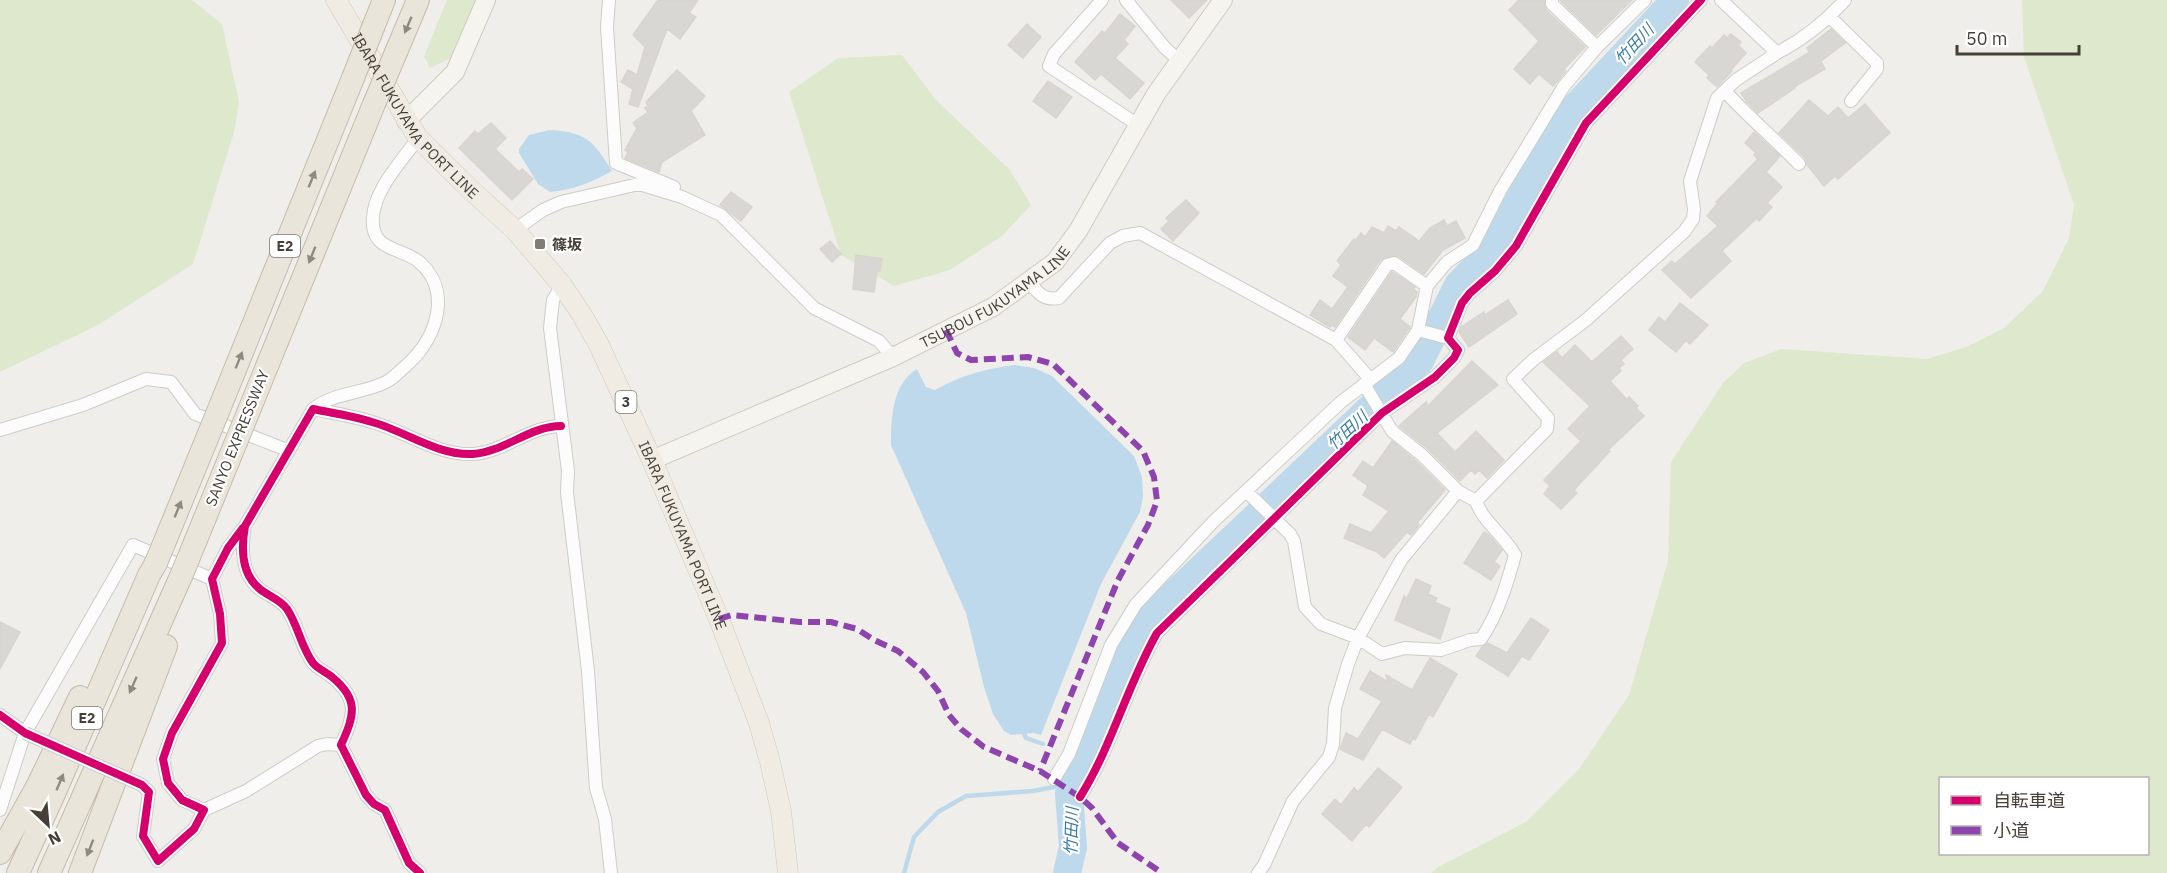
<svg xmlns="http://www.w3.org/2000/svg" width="2167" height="873" font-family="'IBM Plex Sans','Noto Sans JP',sans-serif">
	<rect width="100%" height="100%" fill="#f0eeea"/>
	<!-- green -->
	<path fill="#dee8cc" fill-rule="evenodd" d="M0 0H192L222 24 239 102 234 132 193 264 98 325 0 372Z
		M447 0H475L453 57 430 68 424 56Z
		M2022 0H2167V873H1431L1438 867 1526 822 1579 769 1629 695 1668 561 1671 462 1723 383 1744 363 1781 349 1927 359 1969 346 2004 328 2043 291 2069 238 2074 205 2024 57ZM1940 778H2148V854H1940Z
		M902 55 936 100 1010 170 1031 205 1002 236 950 270 894 286 841 255 789 92 838 58Z"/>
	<!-- water -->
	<path fill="#bed9eb" d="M549 130C586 132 593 140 612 171 592 182 573 190 550 192L538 184 519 153V149L529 135Z
		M1015 365 1034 368 1052 376 1134 456 1142 477 1143 497 1140 512 1101 584 1041 735 1033 733 1011 735 1004 731 993 714 984 687 966 613 891 445C891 418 892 384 917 369L926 387 935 390C963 375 984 369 1015 365Z"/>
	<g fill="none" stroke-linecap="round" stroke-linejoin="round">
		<!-- stream -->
		<path stroke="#bed9eb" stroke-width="4.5" d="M1022 729 1026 738 1043 744
			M1075 752 1083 754
			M904 873 914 837 938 812 966 796 1033 791 1059 786 1071 780"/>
		<!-- river -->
		<path stroke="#bed9eb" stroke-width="28" d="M1067 873 1073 847 1069 794 1071 780 1133 641 1151 616 1420 361 1458 285 1491 251 1564 119 1675 0"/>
	</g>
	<!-- building -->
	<path fill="#d9d7d3" stroke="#d8d5d0" stroke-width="1.5" d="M658 0H698L689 13 696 17 680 39 667 29 638 107 629 104 633 89 621 82 628 70 637 75 645 47 633 35Z
		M1171 0H1207L1189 18Z
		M1519 0H1544L1546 10 1585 47 1564 69 1566 71 1553 86 1539 74 1530 84 1514 69 1539 41 1509 10Z
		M1560 0H1632L1596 35Z
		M1120 14 1135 26 1124 40 1128 44 1115 58 1144 83 1130 99 1101 74 1095 80 1075 62 1102 31 1105 33Z
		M1027 24 1041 37 1023 58 1008 45Z
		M1831 29 1845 43 1821 61 1825 69 1794 87 1795 88 1758 113 1747 102 1741 93 1810 52 1807 48Z
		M1731 34 1741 42 1738 45 1746 53 1731 70 1732 71 1717 87 1707 78 1709 75 1695 62 1710 46 1712 48 1724 35 1727 38Z
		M677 70 705 96 691 111 705 135 662 162 659 172 625 158 628 152 625 150 637 128 633 123 648 112 645 108 648 106 646 102Z
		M1048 81 1072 97 1056 118 1033 101Z
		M1809 100 1828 116 1838 107 1848 118 1865 104 1890 133 1838 179 1835 176 1824 186 1807 165 1805 158 1779 133Z
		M491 123 506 138 495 149 519 172 522 169 533 179 512 200 459 148 475 131 478 134Z
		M1754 132 1780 156 1766 172 1782 187 1767 203 1772 207 1759 221 1757 218 1722 251 1731 261 1691 298 1662 270 1672 261 1675 264 1718 226 1707 216 1718 203 1716 202 1758 159 1754 155 1756 153 1745 143Z
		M731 192 752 207 741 221 720 205Z
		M1186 200 1199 213 1173 241 1161 229 1169 221 1166 218Z
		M1444 220 1447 226 1456 221 1465 238 1443 250 1424 274 1398 256 1385 257 1380 260 1335 327 1332 325 1330 327 1310 315 1320 300 1332 309 1348 287 1333 276 1341 265 1337 261 1354 239 1356 240 1361 233 1365 237 1372 227 1384 233 1388 226 1396 231 1399 227 1419 241 1430 228Z
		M830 241 841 254 832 262 820 249Z
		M856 255 882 259 880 271H877L874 292 853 289Z
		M1392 272 1415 287 1413 289 1417 292 1416 297 1400 319 1410 327 1393 352 1374 338 1365 350 1348 337Z
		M1508 300 1517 314 1469 347 1459 332 1461 327 1484 312 1485 315Z
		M1680 303 1708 325 1690 344 1686 340 1676 352 1649 330 1659 317 1665 322Z
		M1621 336 1633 349 1621 360 1624 364 1619 368 1621 371 1610 381 1627 400 1629 397 1638 406 1636 408 1644 416 1608 450 1610 451 1574 490 1577 493 1561 509 1544 494 1550 486 1544 480 1581 441 1568 429 1590 406 1543 362 1557 352 1562 358 1575 345 1592 362Z
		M1472 361 1498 385 1437 433 1455 452 1476 431 1504 460 1487 478 1479 470 1475 474 1471 470 1460 481 1428 449 1399 426 1426 402 1428 406Z
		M1392 441 1416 461 1445 490 1417 523 1419 525 1411 535 1407 532 1384 558 1377 552 1344 538 1350 524 1371 533 1389 511 1363 495 1368 486 1353 475 1363 461 1373 468Z
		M1484 532 1488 534 1502 550 1494 562 1500 566 1491 580 1464 563Z
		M1416 579 1431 586 1428 594 1437 598 1435 602 1450 609 1440 639 1395 620 1404 596 1407 598Z
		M1531 618 1549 630 1529 660 1522 656 1508 676 1476 656 1482 647 1488 643 1507 653Z
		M0 622 20 632 0 669Z
		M1430 658 1457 674 1433 717 1429 714 1415 740 1413 738 1410 744 1382 729 1363 760 1340 749 1346 733 1358 739 1382 701 1360 689 1370 671 1388 682 1386 675 1412 690Z
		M1378 768 1402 787 1369 827 1366 824 1352 841 1322 814 1335 799 1341 805 1354 788 1358 792Z"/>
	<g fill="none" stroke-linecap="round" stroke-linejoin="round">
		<defs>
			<path id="street" d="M609 0 607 27 616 163 674 187
				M1102 0 1054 54 1049 66 1138 125
				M1126 0 1165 48 1180 61
				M1552 0V4L1597 47
				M1830 17 1877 63V69L1851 101
				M1777 53C1802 40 1826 21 1845 0
				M1725 91C1748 117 1775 139 1799 164
				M515 230 543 210 561 202 639 184 682 197 721 215 814 308 879 341 893 357
				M1029 282C1038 293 1044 301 1059 298L1110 243 1123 236 1140 233 1336 340 1370 379
				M562 285 553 300 550 328 568 471 567 492 588 671 596 788 605 819 611 873
				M1418 330 1448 338
				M1336 340 1387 265 1394 263 1427 286
				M1364 384 1392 431 1422 455 1458 491 1476 501 1547 429 1548 418 1513 379 1533 360 1586 320 1684 232 1693 219 1694 209 1690 181 1717 98 1736 80 1777 53 1721 0
				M313 409C335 392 362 394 386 382 394 378 403 368 410 362 438 335 452 289 418 261 400 247 370 251 373 217 375 188 402 161 418 138
				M0 430 83 405 146 379 171 382 195 414 287 450
				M1246 491 1290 534 1294 541 1305 607 1321 624 1358 638 1382 654 1405 648 1441 650 1470 640 1481 639C1498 614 1507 584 1515 555 1505 536 1482 521 1476 501
				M0 715 25 733
				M1054 779 1069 754 1111 645 1136 604 1213 522 1246 491 1341 402 1399 358 1418 330 1427 286 1447 262 1473 245 1500 191 1564 86 1597 47 1645 0
				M142 785 149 792 143 836 158 861 194 829 204 810 182 800 168 783 163 759 172 733 222 643 220 614 212 579 228 548 244 527
				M1080 797C1112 746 1127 686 1157 633L1382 413 1435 377 1454 358 1458 350 1448 338 1462 303 1470 293 1495 271 1516 246 1586 123 1701 0
				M0 810 25 733 133 545 212 579
				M204 810 246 791 318 746 327 744 341 745
				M420 873 409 863 385 810 374 804 366 795 341 745C354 716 360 700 332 677 326 672 318 669 313 663 301 647 298 625 287 609 281 600 269 596 261 590 241 575 241 548 245 526L313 409C333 413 353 416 372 422 405 431 438 456 473 454 504 452 530 426 561 426
				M1258 873 1264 865 1293 801 1329 757 1333 744 1335 708 1348 664 1358 638 1401 560 1458 491"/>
			<g id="secondary">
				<path d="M406 121 455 72 486 0"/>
				<path id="s1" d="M652 460 893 357 993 307 1055 262 1078 231 1156 94 1223 0"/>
			</g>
			<g id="primary">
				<path id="s2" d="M336 0 418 138 472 191 515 230 562 285 582 315 599 345 652 460 719 619 759 723 770 762 781 811 788 873"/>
			</g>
			<path id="highway" d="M374 25 384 0
				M397 50 418 0
				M217 414 353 78
				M243 425 374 104
				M0 853 38 785 80 697
				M18 873 54 794 149 575 156 563
				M49 873 182 574
				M80 873 166 646"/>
		</defs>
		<!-- street casing -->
		<use href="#street" stroke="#ceccc8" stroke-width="14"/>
		<!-- secondary casing -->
		<use href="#secondary" stroke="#cecbc1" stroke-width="20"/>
		<!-- primary casing -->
		<use href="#primary" stroke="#d1c9b9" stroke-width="21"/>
		<!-- highway casing -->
		<use href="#highway" stroke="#c6baa7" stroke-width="24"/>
		<!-- street -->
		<use href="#street" stroke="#fdfcfc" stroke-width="12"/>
		<!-- secondary -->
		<use href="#secondary" stroke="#f5f4ef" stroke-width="18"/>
		<!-- primary -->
		<use href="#primary" stroke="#f0ece4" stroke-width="20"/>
		<!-- highway -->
		<use href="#highway" stroke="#eae5db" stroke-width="22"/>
		<defs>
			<path id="street-bridge" d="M25 733 142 785"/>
			<path id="highway-bridge" d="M353 78 374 25
				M374 104 397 50
				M156 563 217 414
				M182 574 243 425"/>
		</defs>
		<!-- street-bridge casing -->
		<use href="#street-bridge" stroke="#ceccc8" stroke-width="14" stroke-linecap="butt"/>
		<!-- highway-bridge casing -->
		<use href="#highway-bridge" stroke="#c6baa7" stroke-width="24" stroke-linecap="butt"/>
		<!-- street-bridge -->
		<use href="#street-bridge" stroke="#fdfcfc" stroke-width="12"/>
		<!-- highway-bridge -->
		<use href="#highway-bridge" stroke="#eae5db" stroke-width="22"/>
		<!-- quiet -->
		<path stroke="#8e44ad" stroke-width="6" stroke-dasharray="12 6" stroke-linecap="butt" d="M946 330 957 353 971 360 1028 357 1053 364 1143 451 1154 477 1157 501 1148 525 1118 580 1040 771
			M719 619 732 615 800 622H831L857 629 874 640 898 651 923 672 938 691 949 715 961 729 984 747 1040 771 1080 797 1092 808 1118 843 1162 873"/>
		<defs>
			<path id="cycleway" d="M0 715 25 733 142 785 149 792 143 836 158 861 194 829 204 810 182 800 168 783 163 759 172 733 222 643 220 614 212 579 228 548 243 528
				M1080 797C1112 746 1127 686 1157 633L1382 413 1435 377 1454 358 1458 350 1448 338 1462 303 1470 293 1495 271 1516 246 1586 123 1701 0
				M420 873 409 863 385 810 374 804 366 795 341 745C354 716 360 700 332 677 326 672 318 669 313 663 301 647 298 625 287 609 281 600 269 596 261 590 241 575 241 548 245 526L313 409C333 413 353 416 372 422 405 431 438 456 473 454 504 452 530 426 561 426"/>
		</defs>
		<!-- cycleway casing -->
		<use href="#cycleway" stroke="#fff" stroke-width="11"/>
		<!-- cycleway -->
		<use href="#cycleway" stroke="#d6006c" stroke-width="8"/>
	</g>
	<!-- one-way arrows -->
	<defs><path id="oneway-solid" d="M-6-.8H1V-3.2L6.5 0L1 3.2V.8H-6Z" transform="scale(1.5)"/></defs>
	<g fill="#8f8a81">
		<use href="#oneway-solid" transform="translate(408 25) rotate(113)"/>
		<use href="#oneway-solid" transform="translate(312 179) rotate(-68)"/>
		<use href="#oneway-solid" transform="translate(312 255) rotate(112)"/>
		<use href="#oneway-solid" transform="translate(239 360) rotate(-68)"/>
		<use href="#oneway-solid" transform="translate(178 509) rotate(-68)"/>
		<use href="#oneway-solid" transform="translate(133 685) rotate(114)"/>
		<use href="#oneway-solid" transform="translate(60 782) rotate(-67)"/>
		<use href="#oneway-solid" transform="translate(90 848) rotate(111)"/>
	</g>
	<!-- markers -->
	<rect fill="#817c76" stroke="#fff" stroke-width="2" x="534" y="238" width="12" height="12" rx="3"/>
	<g text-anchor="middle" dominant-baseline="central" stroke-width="4.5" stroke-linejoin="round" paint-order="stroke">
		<!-- shield labels -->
		<g fill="#fff" stroke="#7d7973" stroke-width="1.5">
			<rect x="270" y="235" width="30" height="22" rx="4.5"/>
			<rect x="615.5" y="391" width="21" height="22" rx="4.5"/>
			<rect x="72" y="707" width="30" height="22" rx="4.5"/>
		</g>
		<g font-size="14" font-weight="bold" fill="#453f37">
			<text x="285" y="246">E2</text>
			<text x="626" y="402">3</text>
			<text x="87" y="718">E2</text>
		</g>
		<!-- street labels -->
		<g font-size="15" fill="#453f37" stroke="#fff">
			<text stroke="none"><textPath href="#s2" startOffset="141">IBARA FUKUYAMA PORT LINE</textPath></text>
			<text stroke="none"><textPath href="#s1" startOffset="381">TSUBOU FUKUYAMA LINE</textPath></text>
			<text transform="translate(237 438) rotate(-68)">SANYO EXPRESSWAY</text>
			<text stroke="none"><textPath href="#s2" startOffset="645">IBARA FUKUYAMA PORT LINE</textPath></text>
		</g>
		<!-- poi labels -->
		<g font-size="15" font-weight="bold" fill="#453f37" stroke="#fff" text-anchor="start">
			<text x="552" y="244">篠坂</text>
		</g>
		<!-- water labels -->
		<g font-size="16" font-style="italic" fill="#387ba9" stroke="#fff">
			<text transform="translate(1634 44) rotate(-47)">竹田川</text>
			<text transform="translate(1347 430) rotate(-43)">竹田川</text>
			<text transform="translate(1071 831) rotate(-88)">竹田川</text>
		</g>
	</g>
	<!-- legend -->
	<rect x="1939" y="777" width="210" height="78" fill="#ffffff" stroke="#b5b2af" stroke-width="1.5"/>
	<rect x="1951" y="796" width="30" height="9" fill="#d6006c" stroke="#b5b2af" stroke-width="1.5"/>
	<text x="1993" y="807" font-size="18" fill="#453f37">自転車道</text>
	<rect x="1951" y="826" width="30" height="9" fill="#8e44ad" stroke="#b5b2af" stroke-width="1.5"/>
	<text x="1993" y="837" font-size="18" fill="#453f37">小道</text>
	<!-- north arrow -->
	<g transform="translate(48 825) rotate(154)" stroke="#ffffff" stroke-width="4.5" paint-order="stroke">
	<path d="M0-4.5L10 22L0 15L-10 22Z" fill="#453f37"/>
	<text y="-9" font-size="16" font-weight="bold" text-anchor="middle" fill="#453f37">N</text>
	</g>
	<!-- scale -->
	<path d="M1957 45v9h122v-9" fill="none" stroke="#453f37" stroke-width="3"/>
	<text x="1966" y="45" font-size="18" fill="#453f37" stroke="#ffffff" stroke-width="4.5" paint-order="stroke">50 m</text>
</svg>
